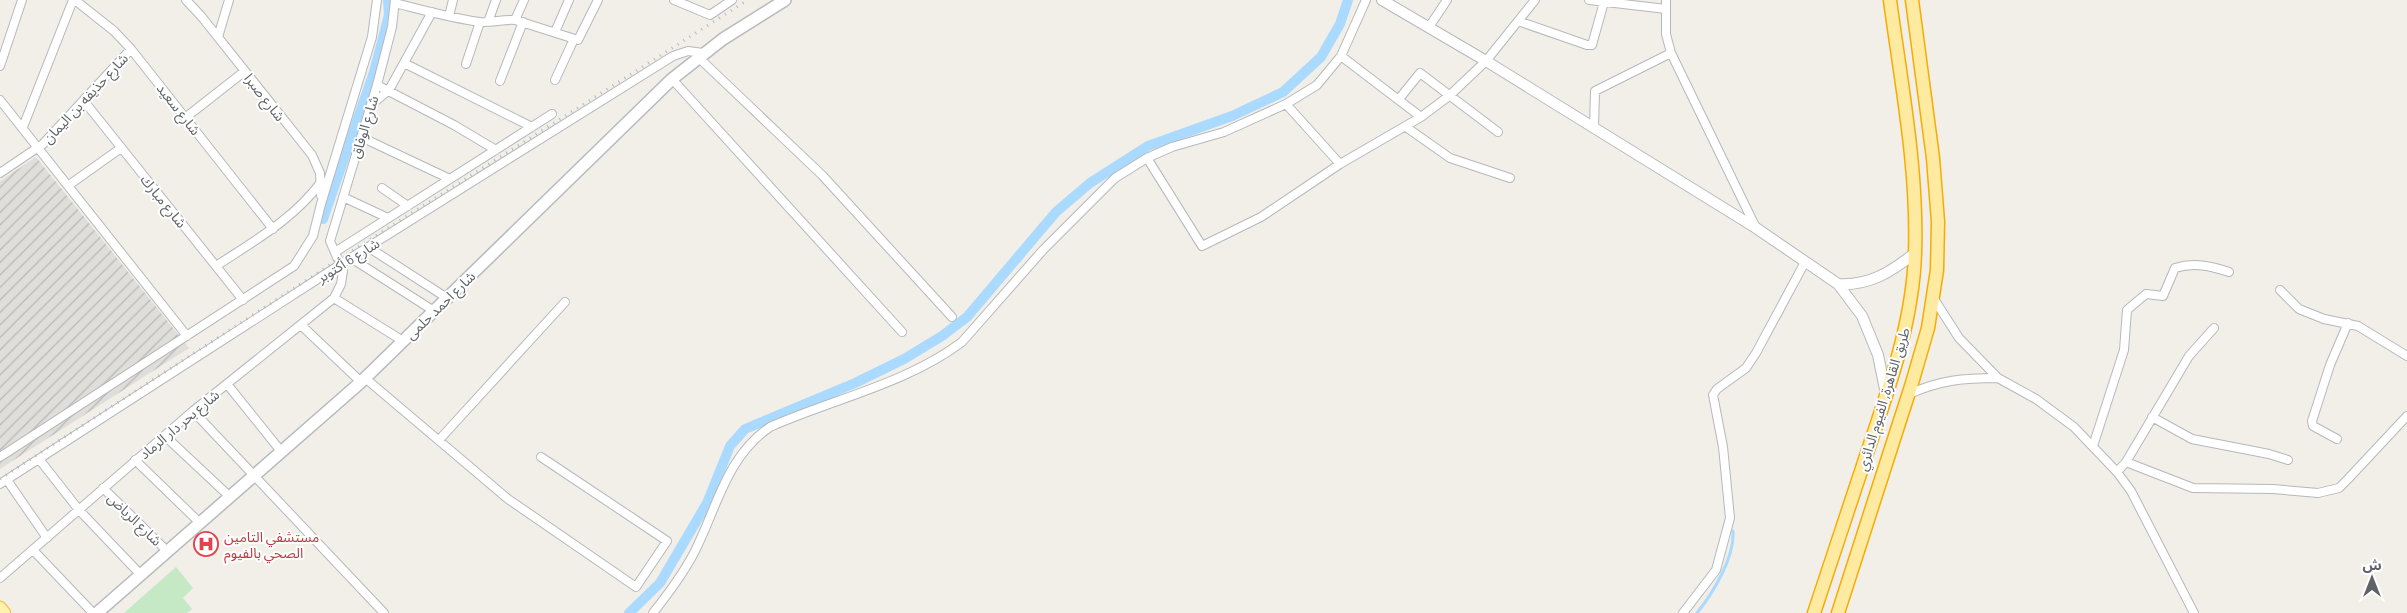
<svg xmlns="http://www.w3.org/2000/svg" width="2407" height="613" font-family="Barlow,'Noto Sans Arabic',sans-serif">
	<defs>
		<pattern id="industrial-furrows" width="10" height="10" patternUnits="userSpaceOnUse" patternTransform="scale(1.25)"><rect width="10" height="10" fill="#e0deda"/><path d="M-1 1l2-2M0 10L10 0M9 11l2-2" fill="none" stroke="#b9b8b5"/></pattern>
	</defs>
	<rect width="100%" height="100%" fill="#f1efe8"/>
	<!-- industrial -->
	<path fill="url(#industrial-furrows)" d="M36 157 189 348 0 469V181Z"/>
	<!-- garden -->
	<path fill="#c5e8c5" d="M176 567 193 588 183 598 192 609 187 613H124Z"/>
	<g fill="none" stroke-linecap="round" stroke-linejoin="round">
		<!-- stream -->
		<path stroke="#aadaff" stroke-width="3" d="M1697 613C1713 593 1735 557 1733 531"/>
		<!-- canal -->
		<path stroke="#aadaff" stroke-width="10" d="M323 219 374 72 389 15 388 0
			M629 613 660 583 707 503 730 446 745 429 855 383 904 359 942 336 967 317 1056 212 1090 183 1148 146 1232 116 1283 92 1321 57 1340 24 1348 0"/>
		<defs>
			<path id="minor" d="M75 0 114 31 131 49 273 229
				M186 0 201 16 312 155 320 173 321 195
				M674 0 710 15 732 0
				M1589 0 1666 9
				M1666 0V34L1671 53 1756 228
				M395 3C423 10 451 18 480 22 492 23 503 19 515 20L524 0
				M449 16 453 0
				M515 20 578 40 598 0
				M1518 21 1587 45H1592L1604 2
				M488 22 496 0
				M1429 27 1447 0
				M555 32 569 0
				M218 37 229 0
				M1341 56 1366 0
				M698 57 822 175 952 317
				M404 63 532 127
				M466 64 480 22
				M0 66 22 0
				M672 79 902 332
				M555 80 574 39
				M500 81 523 22
				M377 85 454 125 496 150
				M1399 99 1420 73 1498 132
				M0 100 187 336
				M84 101 243 300
				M1286 104 1340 164
				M371 105 389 90 432 12
				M185 118 245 71
				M23 127 73 0
				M1406 127 1450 158 1510 178
				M1594 128 1595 91 1671 53
				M361 137 450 179
				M1147 158 1202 246 1261 217 1340 164 1421 117
				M0 173 43 144 131 49
				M69 185 121 148
				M382 188 408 206
				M343 197 388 218
				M368 247 447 298
				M335 252 552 114
				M351 258 434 311
				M216 266C254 241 294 219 321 182
				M2280 290 2299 309 2324 319 2358 326 2407 356
				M334 298 403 341
				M1934 299 1959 338 1998 378 2036 399 2074 427 2117 472 2131 491 2194 613
				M302 326 361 382
				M365 378 508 499 636 587 667 541 541 457
				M227 384 280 450
				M1909 394C1941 380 1963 378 1998 378
				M193 411 384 613
				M2152 417 2192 439 2269 454 2288 460
				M165 436 229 496
				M2337 439 2313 426 2312 421 2330 365 2348 323
				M439 440 565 302
				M2093 446 2124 350 2127 310 2146 294 2163 296 2175 268C2194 262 2211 266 2229 272
				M0 457 294 266 313 236 321 204 372 37 377 0
				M39 459 79 510 140 574
				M135 460 199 522
				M2126 462 2193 488 2273 489 2318 493 2339 488 2348 479 2407 416
				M2117 472 2126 462 2189 356 2214 328
				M7 480 47 538
				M0 484 341 264 673 56 688 51 703 53
				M103 488 166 550
				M33 550 93 613
				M0 578 193 411 334 298 341 284 343 271 330 241 377 85 392 27 395 0
				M653 613C668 594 683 574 694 553 717 508 726 457 770 427 833 399 906 384 962 342L1043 250 1115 178 1147 158 1172 147 1224 132 1286 104 1317 85 1341 56 1421 117 1449 96 1486 61 1535 0
				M1683 613 1716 570 1730 518 1723 447 1713 395 1717 389 1746 368 1756 353 1805 262"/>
			<path id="tertiary" d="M1382 0 1486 61 1756 228 1838 284 1862 316 1878 355 1886 394
				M1838 284C1869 286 1891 272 1915 253"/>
			<path id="secondary" d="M97 613 361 382 672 79 723 39 785 0"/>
			<path id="primary" d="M0 608 4 613"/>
			<path id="trunk" d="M1814 613C1833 557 1851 500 1870 444 1891 382 1913 319 1915 253 1918 169 1901 83 1890 0
				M1838 613 1912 383 1928 328 1937 270 1938 222 1933 158 1912 0"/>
		</defs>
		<!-- minor casing -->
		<use href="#minor" stroke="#b5b8bc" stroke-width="10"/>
		<!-- tertiary casing -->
		<use href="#tertiary" stroke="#b5b8bc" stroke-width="12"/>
		<!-- secondary casing -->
		<use href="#secondary" stroke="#b6babf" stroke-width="14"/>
		<!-- primary casing -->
		<use href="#primary" stroke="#f2c960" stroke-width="15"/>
		<!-- trunk casing -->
		<use href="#trunk" stroke="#f9ab00" stroke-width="15"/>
		<!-- minor -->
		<use href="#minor" stroke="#fff" stroke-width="8"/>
		<!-- tertiary -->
		<use href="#tertiary" stroke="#fff" stroke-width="10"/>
		<!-- secondary -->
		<use href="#secondary" stroke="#fff" stroke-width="11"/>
		<!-- primary -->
		<use href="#primary" stroke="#fff2af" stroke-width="12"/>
		<!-- trunk -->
		<use href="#trunk" stroke="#feeaa1" stroke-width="12"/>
		<!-- rail -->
		<path stroke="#b6b7b8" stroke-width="3" stroke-dasharray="1 6" stroke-linecap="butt" d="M0 479 339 259 748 0"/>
	</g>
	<!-- icons -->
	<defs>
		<symbol id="hospital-ring" viewBox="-11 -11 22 22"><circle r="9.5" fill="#fff" stroke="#e0444e" stroke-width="1.5"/><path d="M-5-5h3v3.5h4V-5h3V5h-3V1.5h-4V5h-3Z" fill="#e0444e"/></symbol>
	</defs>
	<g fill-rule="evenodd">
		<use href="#hospital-ring" x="192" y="530" width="28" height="28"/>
	</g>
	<g text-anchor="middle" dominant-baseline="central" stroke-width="4" stroke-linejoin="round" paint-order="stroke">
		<!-- street labels -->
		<g font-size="14" fill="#5f6368" stroke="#fff">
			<text transform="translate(265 97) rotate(52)">شارع صبرا</text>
			<text transform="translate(85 98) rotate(-47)">شارع حذيفه بن اليمان</text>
			<text transform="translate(179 109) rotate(52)">شارع سعيد</text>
			<text transform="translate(364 127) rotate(-73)">شارع الوفاق</text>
			<text transform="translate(164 201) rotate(51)">شارع مبارك</text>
			<text transform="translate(348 260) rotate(-32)">شارع 6 أكتوبر</text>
			<text transform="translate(440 305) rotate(-44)">شارع احمد حلمى</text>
			<text transform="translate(1883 399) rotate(-73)">طريق القاهرة, الفيوم الدائري</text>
			<text transform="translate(179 424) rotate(-40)">شارع بحر دار الرماد</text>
			<text transform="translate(135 519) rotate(44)">شارع الرياض</text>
		</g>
		<!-- health labels -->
		<g font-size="14" fill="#be3a42" stroke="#fff" text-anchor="start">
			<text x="224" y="536">مستشفي التامين<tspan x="224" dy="16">الصحي بالفيوم</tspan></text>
		</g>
	</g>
	<!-- north arrow -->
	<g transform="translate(2372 578)" stroke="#ffffff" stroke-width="4" paint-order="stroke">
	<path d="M0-4L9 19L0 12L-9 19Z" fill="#5f6368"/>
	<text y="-8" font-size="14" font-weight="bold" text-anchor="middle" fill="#5f6368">ش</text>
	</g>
</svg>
